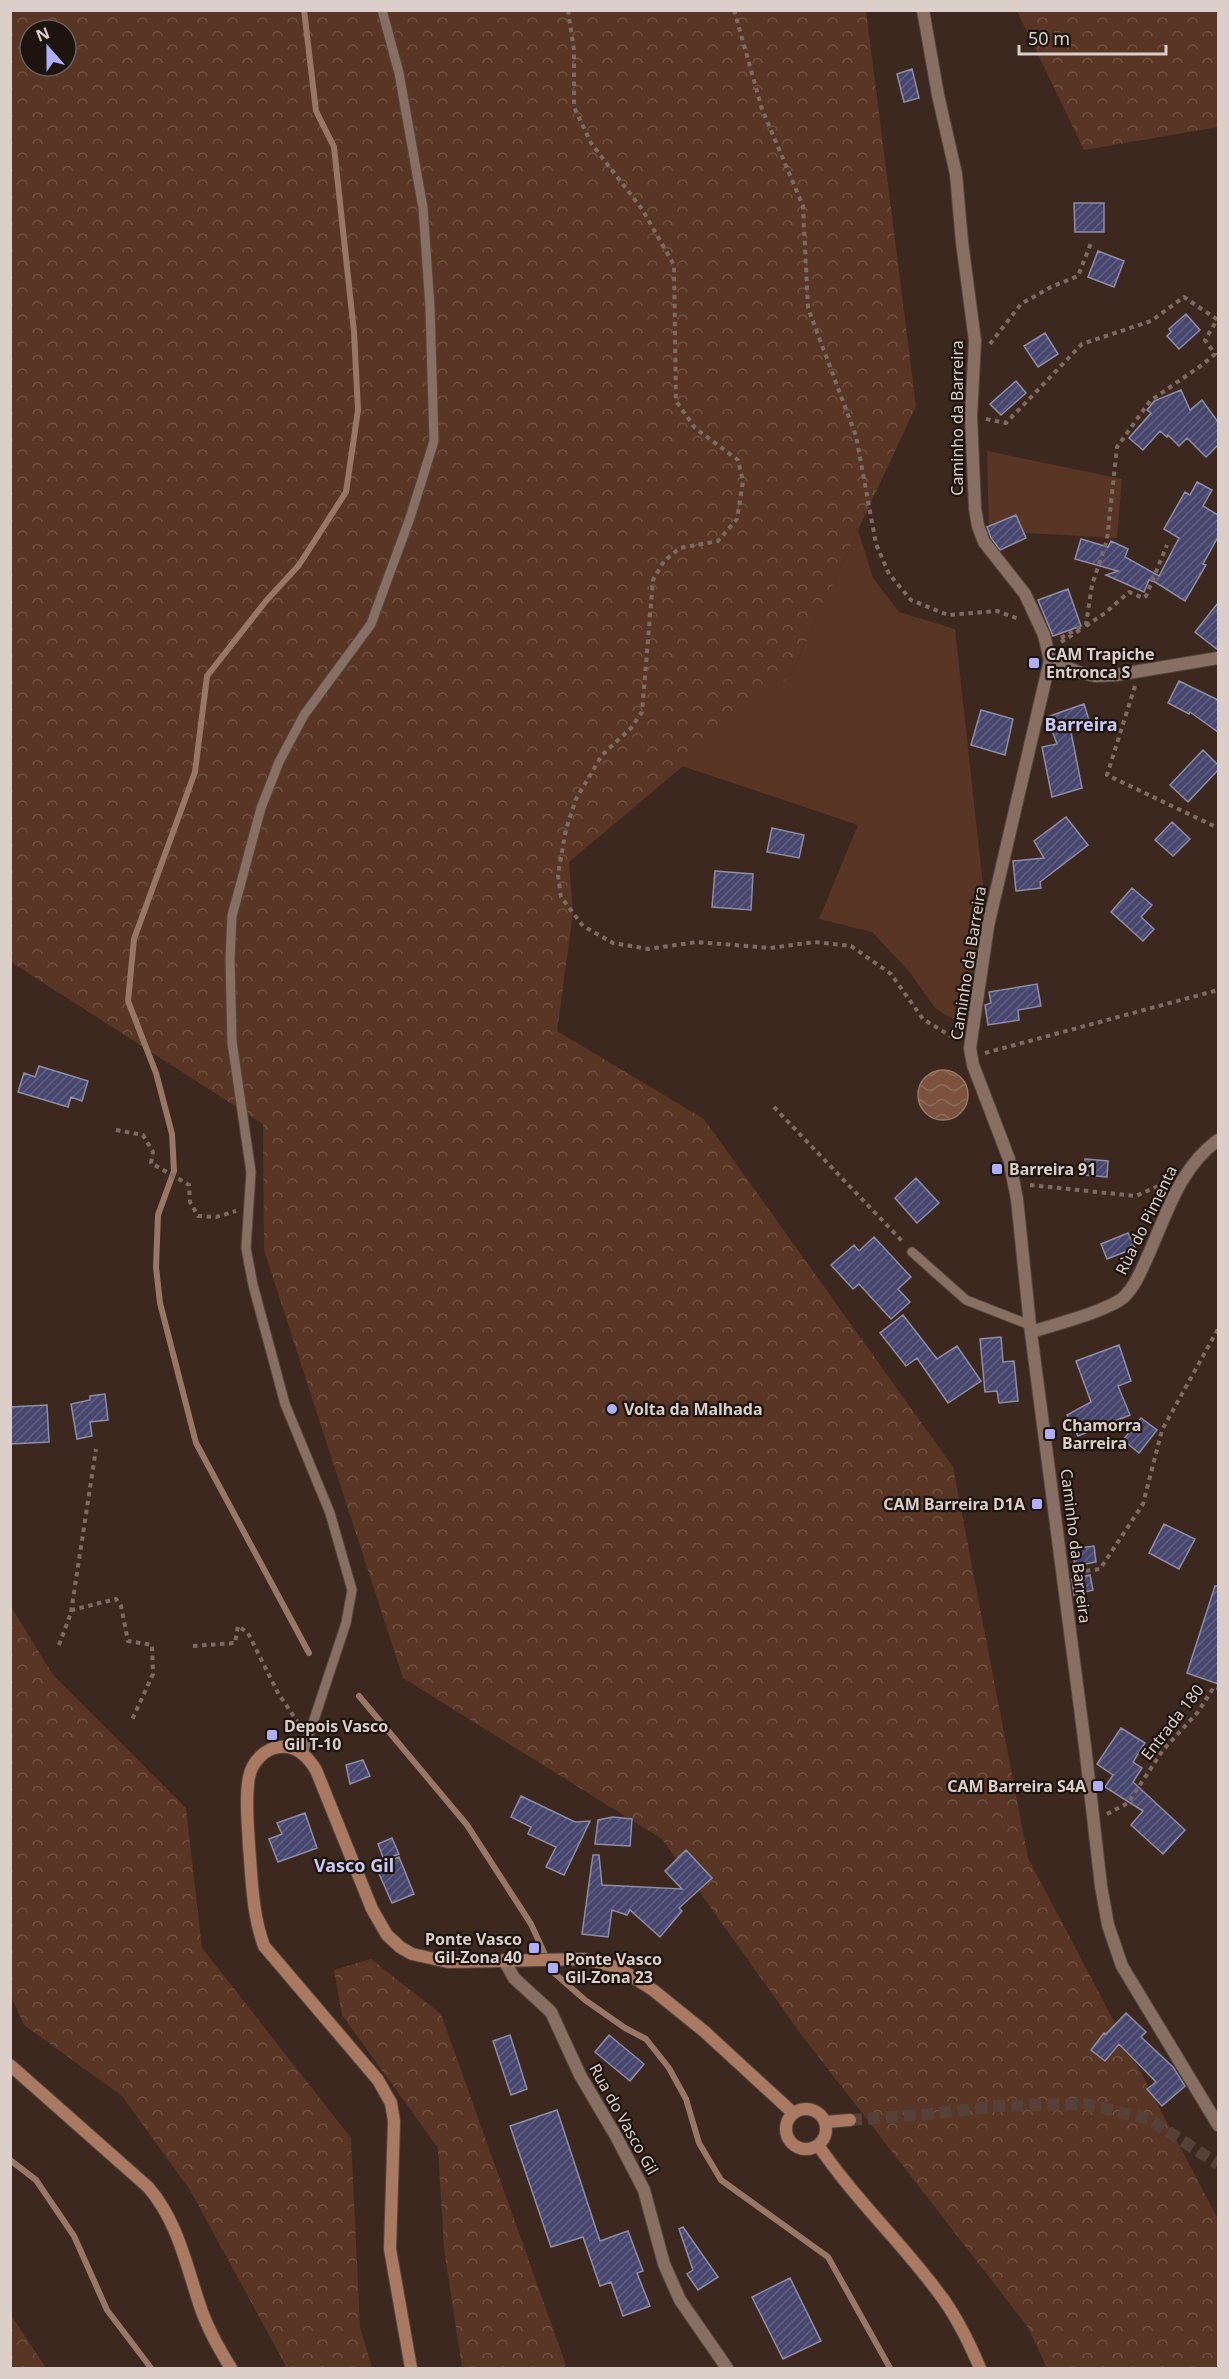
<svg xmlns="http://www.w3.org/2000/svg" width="1229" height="2379" font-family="'Noto Sans',sans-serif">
	<defs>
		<pattern id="forest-crowns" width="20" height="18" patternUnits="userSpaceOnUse" patternTransform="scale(1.5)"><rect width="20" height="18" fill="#583524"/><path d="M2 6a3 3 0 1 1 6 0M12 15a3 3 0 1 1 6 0" fill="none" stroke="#6f5142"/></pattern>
		<pattern id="water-waves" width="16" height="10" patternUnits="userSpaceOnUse" patternTransform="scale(1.5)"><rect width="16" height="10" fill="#7c523e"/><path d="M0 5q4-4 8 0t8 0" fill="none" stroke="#8e6a58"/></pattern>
		<pattern id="building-hatch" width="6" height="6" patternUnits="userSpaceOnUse" patternTransform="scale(1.5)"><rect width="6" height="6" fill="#47466e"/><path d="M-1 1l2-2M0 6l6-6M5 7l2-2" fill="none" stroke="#616081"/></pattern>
	</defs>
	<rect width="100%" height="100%" fill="#3d281f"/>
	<!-- green -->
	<path fill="#583524" d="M987 451 1122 479 1117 538 989 531Z
		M858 530 873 578 899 612 955 629 983 885 966 1027 935 1008 908 970 872 932 819 919 858 825 682 766 790 676Z"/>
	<!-- forest -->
	<path fill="url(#forest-crowns)" fill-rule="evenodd" d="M10 11H866L916 406 790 676 569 862 573 913 557 1031 704 1119 953 1467 1028 1858 1218 2219V2368H1047L1027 2326 800 2033 662 1839 403 1678 264 1250 263 1124 11 962ZM30 30H66V66H30Z
		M1017 11H1218V127L1084 150Z
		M10 1605 53 1675 186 1808 202 1948 351 2138 360 2327 372 2368H287L190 2190 122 2096 24 2025 11 1996Z
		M371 1959 441 2014 567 2368H462L444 2248 438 2148 342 2015 334 1970Z
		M11 2315 46 2368H11Z"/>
	<!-- water -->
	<path fill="url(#water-waves)" stroke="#997767" stroke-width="1.5" d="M918 1095a25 25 0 1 1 50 0a25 25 0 1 1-50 0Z"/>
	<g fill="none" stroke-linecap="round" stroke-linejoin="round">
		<!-- stream -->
		<path stroke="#997767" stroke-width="6" d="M304 10 316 111 334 147 354 332 358 410 346 492 299 565 266 601 207 676 195 772 134 939 128 1001 156 1073 172 1134 174 1171 158 1215 156 1267 160 1303 196 1443 309 1653
			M359 1696 467 1825 531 1924 553 1972 585 2000 625 2028 646 2039 669 2068 686 2099 699 2143 721 2180 828 2257 890 2368
			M10 2160 36 2180 74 2236 107 2310 151 2368"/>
	</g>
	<!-- building -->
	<path fill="url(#building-hatch)" stroke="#8d8da5" stroke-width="1.5" d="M912 69 919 98 904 102 897 74Z
		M1074 203H1104V232H1075Z
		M1098 251 1124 261 1114 287 1088 277Z
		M1186 314 1200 330 1179 349 1167 336 1171 332 1169 329Z
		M1045 333 1058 354 1038 367 1024 346Z
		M1016 381 1026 393 1001 415 990 404Z
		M1181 390 1190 410 1202 400 1218 422V445L1206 457 1187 438 1179 446 1168 435 1167 437 1160 431 1143 450 1129 438 1151 413 1147 410 1154 401Z
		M1197 482 1212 490 1203 506 1218 515V537L1203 564 1206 565 1185 601 1155 582 1149 580 1144 592 1106 575 1118 571 1075 559 1081 539 1108 547 1111 541 1128 549 1125 557 1159 576 1179 538 1164 529 1185 492 1190 495Z
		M1016 515 1026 538 1000 550 991 538 987 527Z
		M1068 589 1081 626 1053 636 1038 600Z
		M1218 603V650L1195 632Z
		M1179 681 1218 700V732L1190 712 1189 714 1168 703Z
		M1084 704 1089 720 1070 727 1082 788 1052 797 1042 747 1057 744 1047 717Z
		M981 710 1013 719 1005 755 971 745Z
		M1203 750 1218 765V770L1188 802 1170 785Z
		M1066 817 1088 845 1040 882 1041 888 1016 891 1013 861 1044 858 1034 841Z
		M1172 822 1190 839 1173 856 1155 840Z
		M772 828 804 835 799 858 767 852Z
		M715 871 753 874 751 910 712 907Z
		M1132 888 1152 905 1141 917 1154 929 1143 941 1111 912Z
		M1037 984 1041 1006 1018 1010 1019 1020 988 1025 985 1005 991 1003 989 992Z
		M39 1066 88 1081 82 1101 71 1097 68 1107 18 1092 24 1073 35 1077Z
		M1085 1159 1108 1161 1107 1177 1084 1175Z
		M916 1178 939 1203 917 1223 895 1198Z
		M1128 1233 1135 1248 1107 1259 1101 1244Z
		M874 1237 911 1277 898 1289 910 1302 891 1319 859 1284 853 1289 831 1265 854 1245 859 1251Z
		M903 1315 937 1359 957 1346 981 1381 948 1403 917 1358 906 1366 880 1333Z
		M1001 1337 1003 1362 1014 1361 1018 1401 999 1403 997 1391 985 1392 980 1339Z
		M1119 1345 1131 1381 1118 1386 1130 1415 1078 1436 1067 1415 1091 1402 1076 1361Z
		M105 1394 108 1420 90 1422 92 1436 77 1439 71 1404 90 1400V1396Z
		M47 1405 49 1442 10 1444V1407Z
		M1141 1418 1157 1430 1139 1453 1123 1440Z
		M1164 1524 1195 1539 1179 1569 1149 1553Z
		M1094 1546 1096 1562 1075 1566 1072 1549Z
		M1090 1575 1093 1590 1074 1595 1072 1579Z
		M1215 1586H1218V1684L1187 1673Z
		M1121 1728 1145 1743 1133 1762 1142 1768 1133 1782 1185 1830 1163 1854 1131 1825 1143 1811 1105 1787 1113 1775 1097 1764Z
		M363 1760 370 1776 350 1784 346 1765Z
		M521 1796 575 1822 590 1821 564 1875 546 1867 556 1847 528 1834 531 1827 511 1817Z
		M305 1813 317 1848 278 1862 269 1839 282 1834 277 1823Z
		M613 1817 632 1819 630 1846 595 1844 598 1820Z
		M392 1838 399 1854 384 1860 378 1844Z
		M686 1850 712 1878 679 1908 682 1911 660 1937 630 1910 627 1915 612 1910 608 1937 582 1934 593 1855H599L602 1885 682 1889 665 1871Z
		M399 1857 414 1894 392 1903 376 1867Z
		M1126 2013 1146 2032 1141 2037 1173 2067 1185 2086 1162 2106 1147 2089 1156 2082 1119 2044 1105 2061 1091 2050 1104 2033 1106 2034Z
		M510 2035 527 2089 511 2095 493 2041Z
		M609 2035 644 2064 630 2081 595 2052Z
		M557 2110 600 2241 628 2231 643 2271 637 2273 650 2306 623 2316 611 2282 600 2286 583 2237 551 2247 510 2126Z
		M683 2227 718 2277 698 2290 687 2274 693 2270 679 2229Z
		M790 2278 821 2341 783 2359 752 2297Z"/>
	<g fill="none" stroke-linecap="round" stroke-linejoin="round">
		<!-- secondary-tunnel -->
		<path stroke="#554138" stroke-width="12" stroke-dasharray="12 6" stroke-linecap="butt" d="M850 2120 931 2114 998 2106 1085 2104 1149 2119 1218 2164"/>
		<defs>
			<path id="lane" d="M912 1252 966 1300 1030 1325
				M303 1753 346 1623 352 1590 330 1513 285 1404 253 1285 246 1248 251 1172 232 1042 230 959 232 916 261 808 279 762 304 715 371 624 410 518 434 441 430 307 423 208 399 73 382 10"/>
			<path id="street" d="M923 10 938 95 956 174 962 242 975 341 971 416 975 508 978 526 984 542 1025 594 1044 635 1050 660 988 926 970 1048 973 1065 1009 1159 1017 1199 1030 1325 1085 1746 1101 1886 1108 1925 1122 1966 1218 2125
				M1050 660 1078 672 1095 676 1116 675 1218 658
				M1031 1332C1053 1325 1111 1310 1125 1296 1135 1286 1140 1273 1146 1260 1166 1217 1178 1169 1218 1140
				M504 1960 514 1978 551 2012 580 2075 617 2138 644 2190 664 2264 680 2300 727 2368"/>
			<path id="secondary" d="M10 2065 148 2187C177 2220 186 2264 200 2306 207 2327 219 2349 231 2368
				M786 2129a20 20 0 1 1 40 0a20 20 0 1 1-40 0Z
				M825 2122 850 2120
				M818 2145C854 2198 900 2241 938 2292 956 2315 969 2342 980 2368
				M411 2368 390 2249 394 2121 391 2103 378 2080 264 1946C252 1913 252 1880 249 1846 248 1824 245 1799 249 1777 252 1762 265 1748 280 1747 297 1745 308 1757 316 1770L372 1909 387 1935 400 1947 412 1954 448 1962 584 1959 617 1967 653 1990 705 2032 793 2113"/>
		</defs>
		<!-- lane casing -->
		<use href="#lane" stroke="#57463e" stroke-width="11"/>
		<!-- street casing -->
		<use href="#street" stroke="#57463e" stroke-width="14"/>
		<!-- secondary casing -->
		<use href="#secondary" stroke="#57463e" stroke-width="14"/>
		<!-- path -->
		<path stroke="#7d6b63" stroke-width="4" stroke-dasharray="4.5 4.5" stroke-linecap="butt" d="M568 10 574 50V107L591 143 642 209 674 265 676 401 695 428 738 460 743 481 737 519 718 541 680 548 664 561 653 580 642 712 631 728 602 755 576 799 566 829 558 875 561 897 583 926 613 943 648 949 697 942 770 948 815 942 851 946 891 974 923 1019 957 1040
			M734 10 762 109 803 206 808 308 856 436 876 544 889 574 911 600 948 615 997 611 1019 619
			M990 344 1021 304 1051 287 1078 276 1091 243
			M986 419 1006 423 1082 344 1151 321 1184 297 1218 320
			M1086 626 1105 613 1129 592 1143 598 1146 596 1167 545
			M1061 638 1086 624 1092 585 1107 540 1117 447 1150 401 1202 365 1215 354 1205 340 1217 320
			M1061 642 1080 630
			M1135 686 1107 775 1218 828
			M985 1053 1218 990
			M774 1107 903 1242
			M116 1130 143 1135 153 1152 151 1163 189 1185 190 1202 198 1216 216 1217 236 1211
			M1030 1185 1136 1196 1163 1184
			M1077 1570 1085 1571 1100 1569 1143 1504 1162 1430 1218 1329
			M71 1612 96 1449
			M59 1645 72 1610 116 1599 121 1606 128 1641 152 1645 153 1674 131 1722
			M193 1646 235 1643 238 1626 248 1633 278 1693 299 1724
			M1107 1814 1128 1803 1163 1750 1198 1712 1214 1687 1218 1688"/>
		<!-- lane -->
		<use href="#lane" stroke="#876f64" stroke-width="9"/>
		<!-- street -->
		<use href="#street" stroke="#876f64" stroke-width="12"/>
		<!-- secondary -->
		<use href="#secondary" stroke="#a97962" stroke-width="12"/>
	</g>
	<!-- markers -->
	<g fill="#afaefa" stroke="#1d140f" stroke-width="2">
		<rect x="1028" y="657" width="12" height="12" rx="3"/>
		<rect x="991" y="1163" width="12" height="12" rx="3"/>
		<circle cx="612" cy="1409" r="6"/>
		<rect x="1044" y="1428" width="12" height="12" rx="3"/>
		<rect x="1031" y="1498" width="12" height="12" rx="3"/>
		<rect x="266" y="1729" width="12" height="12" rx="3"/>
		<rect x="1092" y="1780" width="12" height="12" rx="3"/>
		<rect x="528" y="1942" width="12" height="12" rx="3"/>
		<rect x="547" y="1962" width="12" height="12" rx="3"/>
	</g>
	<g text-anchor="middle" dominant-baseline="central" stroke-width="4.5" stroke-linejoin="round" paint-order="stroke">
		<!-- street labels -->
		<g font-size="16" fill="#dccec8" stroke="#1d140f">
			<text transform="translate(957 418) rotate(-90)">Caminho da Barreira</text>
			<text transform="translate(968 963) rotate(-81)">Caminho da Barreira</text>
			<text transform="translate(1146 1220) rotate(-64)">Rùa do Pimenta</text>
			<text transform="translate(1076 1546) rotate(83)">Caminho da Barreira</text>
			<text transform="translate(1172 1722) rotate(-52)">Entrada 180</text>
			<text transform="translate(624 2119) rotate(61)">Rua do Vasco Gil</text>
		</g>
		<!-- poi labels -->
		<g font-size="16" font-weight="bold" fill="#dccec8" stroke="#1d140f" text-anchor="start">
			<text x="1046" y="654">CAM Trapiche<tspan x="1046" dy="18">Entronca S</tspan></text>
			<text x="1009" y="1169">Barreira 91</text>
			<text x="624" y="1409">Volta da Malhada</text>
			<text x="1062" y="1425">Chamorra<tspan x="1062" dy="18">Barreira</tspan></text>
			<text x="1025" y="1504" text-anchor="end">CAM Barreira D1A</text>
			<text x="284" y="1726">Depois Vasco<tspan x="284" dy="18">Gil T-10</tspan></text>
			<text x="1086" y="1786" text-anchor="end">CAM Barreira S4A</text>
			<text x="522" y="1939" text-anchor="end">Ponte Vasco<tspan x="522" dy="18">Gil-Zona 40</tspan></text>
			<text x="565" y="1959">Ponte Vasco<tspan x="565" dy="18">Gil-Zona 23</tspan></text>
		</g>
		<!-- neighbourhood labels -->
		<g font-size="18" font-weight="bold" fill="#cacaf6" stroke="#1d140f">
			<text x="1081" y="724">Barreira</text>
			<text x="354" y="1865">Vasco Gil</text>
		</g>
	</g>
	<!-- border -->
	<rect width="1229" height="2379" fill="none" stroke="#dccec8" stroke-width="24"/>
	<!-- north arrow -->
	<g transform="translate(48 48) rotate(339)"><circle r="28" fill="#1d140f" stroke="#695e59" stroke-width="1.5"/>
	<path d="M0-4.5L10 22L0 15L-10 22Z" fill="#afaefa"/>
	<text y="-9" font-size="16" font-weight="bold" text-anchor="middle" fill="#dccec8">N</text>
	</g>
	<!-- scale -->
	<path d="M1019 45v9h147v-9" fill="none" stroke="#dccec8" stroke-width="3"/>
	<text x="1028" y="45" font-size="18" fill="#dccec8" stroke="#1d140f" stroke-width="4.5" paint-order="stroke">50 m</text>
</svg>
